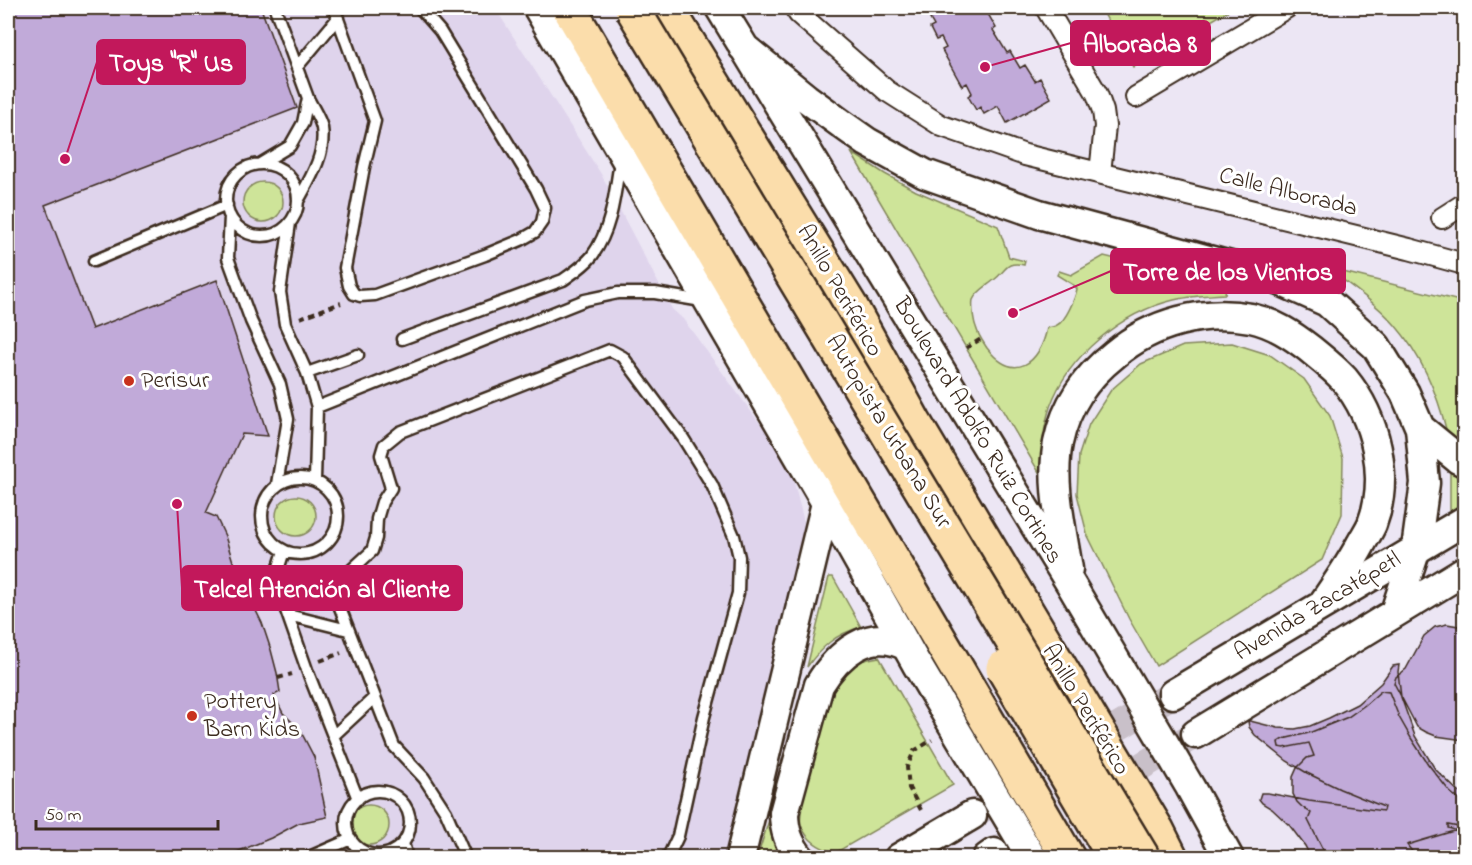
<svg xmlns="http://www.w3.org/2000/svg" width="1472" height="865" font-family="'Indie Flower',sans-serif">
	<rect width="100%" height="100%" fill="#ece6f4"/>
	<filter id="ink" filterUnits="userSpaceOnUse"><feTurbulence type="fractalNoise" baseFrequency=".0167" numOctaves="2"/><feDisplacementMap in="SourceGraphic" scale="12" xChannelSelector="R" yChannelSelector="G"/><feConvolveMatrix kernelMatrix="1 2 1 2 8 2 1 2 1" color-interpolation-filters="sRGB"/></filter>
	<g filter="url(#ink)">
		<!-- built -->
		<path fill="#dfd4ec" d="M8 8H495L601 174 672 309 683 319 789 463 804 522 800 575 727 857H8Z"/>
		<!-- green -->
		<path fill="#cee499" stroke="#84875c" stroke-width="1.5" d="M1101 8H1233L1133 67Z
			M851 152 885 174 916 191 998 226 1009 257 1025 261 1024 265C1005 261 1007 270 994 280 987 286 976 292 973 300 972 304 973 309 973 314 974 318 974 323 976 327 978 335 983 342 987 348 1014 383 1040 364 1047 328 1050 327 1055 327 1057 325 1066 321 1075 298 1077 289L1075 286 1057 275 1059 271 1071 275 1104 256 1226 286 1225 294C1208 295 1191 296 1174 300 1123 312 1068 355 1050 407 1043 429 1041 451 1040 474Z
			M243 202a20 20 0 1 1 40 0a20 20 0 1 1-40 0Z
			M1327 268 1464 302V444L1447 433C1438 395 1421 355 1395 325 1377 304 1349 284 1327 268Z
			M1232 343 1270 355 1304 379 1330 416 1343 458 1342 514 1322 560 1156 666 1129 619 1087 534 1077 494 1079 455 1089 424 1111 390 1141 364 1183 346Z
			M1450 470 1464 477V504L1450 512Z
			M276 516a20 20 0 1 1 40 0a20 20 0 1 1-40 0Z
			M829 577H833L861 627C836 634 822 646 807 667Z
			M879 657 953 785 835 853C820 848 807 841 801 825 796 809 828 711 834 689 847 665 853 661 879 657Z
			M349 825a20 20 0 1 1 40 0a20 20 0 1 1-40 0Z
			M768 823C772 836 776 848 787 857L757 858Z"/>
		<!-- building -->
		<path fill="#c1aad9" stroke="#3b2a1e" stroke-width="1.5" d="M8 8H261L297 108 45 205 92 329 217 280 268 436 242 434 206 513 216 517 225 536 235 568 262 623 271 650 277 673 280 692 274 695 283 713 300 730 314 757 327 817 299 823 271 838 232 854 214 858H8Z
			M941 8H993V9L987 12 996 28 993 30 1007 53 1010 51 1020 68 1025 65 1035 81 1040 78 1051 98 1007 123 998 106 984 114 980 107 976 110 968 96 972 93 967 83 962 86 942 50 946 48 941 38 936 40 930 28 934 26 930 19 943 12Z
			M1447 624 1464 627V740L1436 736 1426 732 1417 727 1394 683 1396 677 1406 669 1424 636 1435 627Z
			M1399 665 1398 672 1401 697 1415 736 1435 769 1464 797V828L1448 825V828L1464 833V858H1311L1305 846 1290 826 1272 809 1262 803 1259 799 1261 793H1268L1309 801 1383 811 1384 807 1340 789 1307 773 1287 761 1255 735 1249 727 1248 721H1250L1278 728 1295 729 1310 726 1329 718 1357 704 1381 683 1393 666Z
			M1381 691 1389 692 1399 717 1411 738 1428 764 1450 792 1464 804V828L1407 845 1417 858H1327L1308 820 1311 813 1302 807 1297 802 1293 794V777L1297 768 1307 758 1314 756 1309 743 1284 748 1279 747 1278 742 1283 739 1309 733 1348 717 1365 705Z"/>
		<g fill="none" stroke-linecap="round" stroke-linejoin="round">
			<!-- secondary-tunnel -->
			<path stroke="#c9c0c9" stroke-width="28" stroke-dasharray="28 14" stroke-linecap="butt" d="M972 815 1173 694
				M994 853 1196 734"/>
			<defs>
				<path id="service" d="M275 8 308 98
					M334 8 375 121 364 167 345 268 349 286 354 294 360 296 375 295 485 255 521 240 535 232 542 222 545 208 536 189 440 31 420 8
					M297 67 338 18
					M260 164 290 146 303 123 308 98C312 107 320 118 322 128 326 154 310 179 298 201
					M226 200a36 36 0 1 1 72 0a36 36 0 1 1-72 0Z
					M230 216 228 258 251 321 280 384 288 419 277 484
					M290 223 280 292 285 324 307 373 317 407 315 480
					M94 261 227 205
					M402 339 563 280C573 273 584 266 592 256 612 229 615 193 620 161
					M307 373 358 355
					M317 407 585 300 618 293H655L702 301
					M262 516a38 38 0 1 1 76 0a38 38 0 1 1-76 0Z
					M284 551 275 579 307 670 358 799
					M288 615 348 630
					M333 736 375 697
					M346 823a32 32 0 1 1 64 0a32 32 0 1 1-64 0Z
					M403 843 407 858
					M307 858 351 839
					M466 858 446 812 424 778 394 746 339 605 338 589 348 573 372 551 376 538 377 519 382 502 391 488 381 455 384 445 400 432 610 350 623 357 683 438 712 485 734 536 739 557 738 593 704 717 678 836 670 853 666 858"/>
				<path id="minor" d="M795 8 799 14 887 91 942 126 1025 155 1409 249 1464 264
					M1046 8 1097 94 1103 111 1105 126 1100 173
					M1136 97 1286 8
					M1442 218 1464 204"/>
				<path id="secondary" d="M538 8 826 503 916 663 1032 858
					M720 8 1070 583 1190 787 1229 858
					M743 47 806 98 843 125 867 142 925 174 1039 214 1271 277 1327 302 1376 346 1405 393 1420 428 1425 483 1416 549 1395 612
					M1420 428 1458 459 1464 462
					M1068 569C1062 530 1050 482 1058 443 1066 405 1085 378 1115 354 1152 323 1203 309 1251 318 1274 323 1292 335 1310 349 1322 359 1334 368 1344 379 1376 418 1390 476 1372 524 1369 531 1364 538 1361 544 1349 566 1336 585 1322 605
					M1173 694 1464 521
					M1196 734 1464 571
					M740 858 826 503
					M800 858C789 844 784 831 784 813L819 685C838 654 869 626 906 646
					M899 858 972 815
					M987 858 994 853"/>
				<path id="motorway" d="M569 8 1068 858
					M667 8 851 307 914 422 1157 830 1171 858"/>
			</defs>
			<!-- service casing -->
			<use href="#service" stroke="#3b2a1e" stroke-width="15"/>
			<!-- minor casing -->
			<use href="#minor" stroke="#3b2a1e" stroke-width="24"/>
			<!-- secondary casing -->
			<use href="#secondary" stroke="#3b2a1e" stroke-width="33"/>
			<!-- motorway casing -->
			<use href="#motorway" stroke="#3b2a1e" stroke-width="38"/>
			<!-- path -->
			<path stroke="#3b2a1e" stroke-width="4" stroke-dasharray="6 4.5" stroke-linecap="butt" d="M300 318 341 303
				M966 348 981 339
				M292 582 323 586
				M320 661 341 653
				M278 678 292 674
				M921 810 909 788 907 767 914 751 932 740"/>
			<!-- service -->
			<use href="#service" stroke="#fff" stroke-width="10"/>
			<!-- minor -->
			<use href="#minor" stroke="#fff" stroke-width="20"/>
			<!-- secondary -->
			<use href="#secondary" stroke="#fff" stroke-width="28"/>
			<!-- motorway -->
			<use href="#motorway" stroke="#fbddab" stroke-width="33"/>
			<defs>
				<path id="motorway-bridge" d="M632 8 1143 858
					M1003 668 1115 858"/>
			</defs>
			<!-- motorway-bridge casing -->
			<use href="#motorway-bridge" stroke="#3b2a1e" stroke-width="38" stroke-linecap="butt"/>
			<!-- motorway-bridge -->
			<use href="#motorway-bridge" stroke="#fbddab" stroke-width="33"/>
		</g>
	</g>
	<!-- markers -->
	<g fill="#c8321e" stroke="#fff" stroke-width="2">
		<circle cx="129" cy="381" r="6"/>
		<circle cx="192" cy="716" r="6"/>
	</g>
	<g text-anchor="middle" dominant-baseline="central" stroke-width="6" stroke-linejoin="round" paint-order="stroke">
		<!-- street labels -->
		<g font-size="24" fill="#3b2a1e" stroke="#fff">
			<text transform="translate(1288 193) rotate(14)">Calle Alborada</text>
			<text transform="translate(839 291) rotate(60)">Anillo Periférico</text>
			<text transform="translate(977 431) rotate(59)">Boulevard Adolfo Ruiz Cortines</text>
			<text transform="translate(888 432) rotate(59)">Autopista Urbana Sur</text>
			<text transform="translate(1318 607) rotate(-31)">Avenida Zacatépetl</text>
			<text transform="translate(1085 710) rotate(59)">Anillo Periférico</text>
		</g>
		<!-- poi labels -->
		<g font-size="24" fill="#3b2a1e" stroke="#fff" text-anchor="start">
			<text x="141" y="381">Perisur</text>
			<text x="204" y="702">Pottery<tspan x="204" dy="28">Barn Kids</tspan></text>
		</g>
	</g>
	<!-- callouts -->
	<path fill="none" stroke="#c2185b" stroke-width="2" d="M985 67L1071 43M65 159L97 62M1013 313L1111 271M177 504L182 588"/>
	<g fill="#c2185b" stroke="#fff" stroke-width="2">
		<circle cx="985" cy="67" r="6"/>
		<circle cx="65" cy="159" r="6"/>
		<circle cx="1013" cy="313" r="6"/>
		<circle cx="177" cy="504" r="6"/>
	</g>
	<g fill="#c2185b" stroke="#c2185b" stroke-width="2">
		<rect x="1071" y="21" width="139" height="44" rx="6"/>
		<rect x="97" y="40" width="148" height="44" rx="6"/>
		<rect x="1111" y="249" width="234" height="44" rx="6"/>
		<rect x="182" y="566" width="280" height="44" rx="6"/>
	</g>
	<g font-size="26" text-anchor="middle" font-weight="bold" fill="#fff">
		<text x="1140" y="52">Alborada 8</text>
		<text x="171" y="71">Toys "R" Us</text>
		<text x="1228" y="280">Torre de los Vientos</text>
		<text x="322" y="597">Telcel Atención al Cliente</text>
	</g>
	<!-- margin -->
	<rect width="1472" height="865" fill="none" stroke="#fff" stroke-width="30"/>
	<rect x="15" y="15" width="1442" height="835" fill="none" stroke="#3b2a1e" stroke-width="2" filter="url(#ink)"/>
	<!-- scale -->
	<path d="M36 820v9h182v-9" fill="none" stroke="#3b2a1e" stroke-width="3"/>
	<text x="45" y="820" font-size="18" fill="#3b2a1e" stroke="#ffffff" stroke-width="4.5" paint-order="stroke">50 m</text>
</svg>
